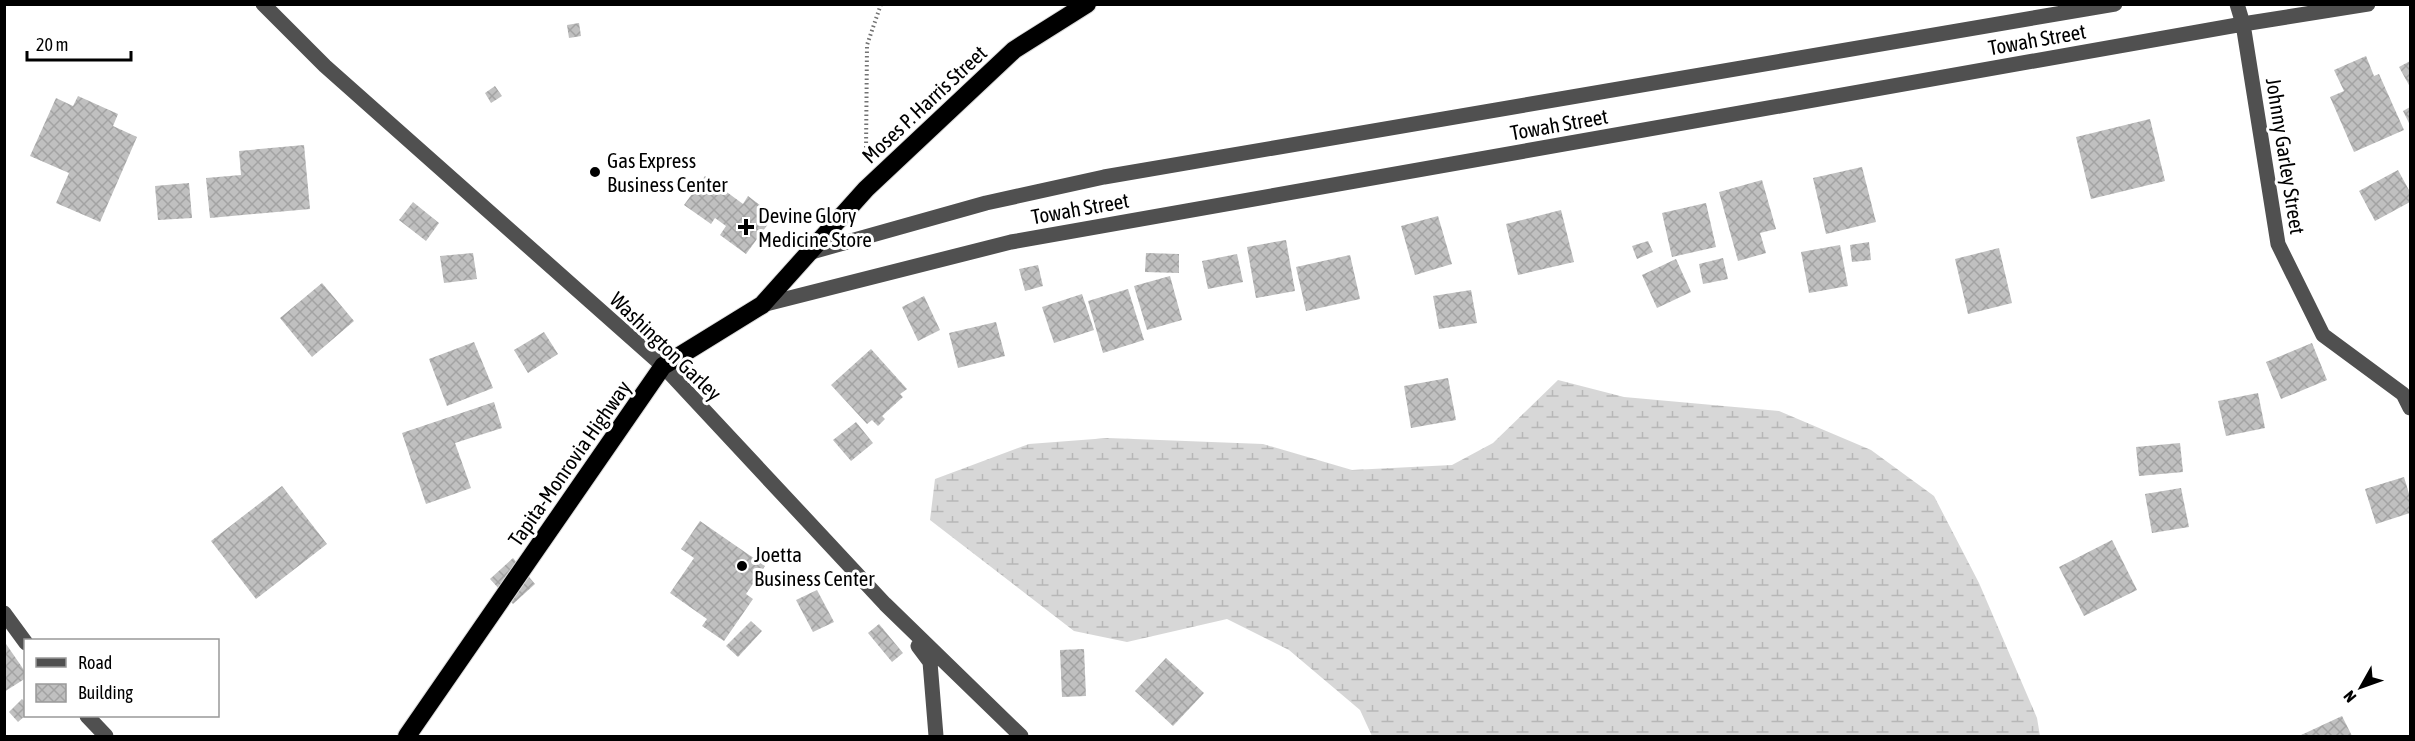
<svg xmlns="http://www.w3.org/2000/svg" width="2415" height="741" font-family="'Asap Condensed',sans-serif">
	<defs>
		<pattern id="wetland-marsh" width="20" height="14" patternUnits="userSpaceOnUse" patternTransform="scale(1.5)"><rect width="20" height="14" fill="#d7d7d7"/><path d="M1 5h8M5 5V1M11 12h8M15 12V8" fill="none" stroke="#b7b7b7"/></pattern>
		<pattern id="building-cross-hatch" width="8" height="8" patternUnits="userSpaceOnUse" patternTransform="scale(1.5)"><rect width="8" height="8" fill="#c0c0c0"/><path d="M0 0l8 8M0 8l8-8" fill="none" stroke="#a3a3a3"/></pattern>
	</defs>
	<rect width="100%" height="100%" fill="#fff"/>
	<!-- wetland -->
	<path fill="url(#wetland-marsh)" d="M1558 380 1624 397 1779 411 1871 450 1934 496 1979 583 2037 718 2040 736H1372L1360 710 1289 650 1227 619 1127 642 1074 631 930 520 935 479 1029 444 1108 438 1263 444 1352 470 1452 465 1493 443Z"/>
	<!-- building -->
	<path fill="url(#building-cross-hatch)" d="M579 23 581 36 569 38 567 25Z
		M2366 56 2374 76 2379 74 2404 130 2354 152 2330 97 2344 91 2334 70Z
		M2410 61V87L2399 67Z
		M495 86 502 96 491 103 485 93Z
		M78 96 118 114 113 126 137 137 100 222 56 203 69 173 30 156 56 98 73 106Z
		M2410 107V125L2403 111Z
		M2150 119 2165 181 2091 199 2076 137Z
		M304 145 310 209 210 218 206 178 241 175 239 151Z
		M1862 167 1876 222 1826 234 1813 178Z
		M2398 170 2410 192V202L2375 221 2359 191Z
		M705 176 743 204 748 196 774 216 746 254 720 235 726 226 715 218 711 224 684 205Z
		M1762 180 1776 229 1760 233 1766 253 1738 261 1719 192Z
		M189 183 192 218 158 220 155 186Z
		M413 202 439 223 426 241 399 220Z
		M1706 203 1716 247 1672 257 1662 213Z
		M1561 210 1574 262 1518 275 1506 224Z
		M1438 216 1452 264 1415 275 1401 226Z
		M1286 240 1295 291 1256 298 1247 247Z
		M1648 241 1653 252 1637 259 1632 246Z
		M1869 242 1871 260 1852 262 1850 245Z
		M1840 245 1848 286 1809 293 1801 252Z
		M1999 248 2012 303 1968 314 1955 259Z
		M473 253 477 279 444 283 440 256Z
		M1146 253 1179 254V273L1145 272Z
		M1237 254 1243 282 1208 289 1202 261Z
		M1350 255 1360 299 1306 311 1296 267Z
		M1723 258 1728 279 1703 284 1699 264Z
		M1676 259 1691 292 1657 308 1642 275Z
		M1038 265 1043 286 1025 291 1019 269Z
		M1170 276 1182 320 1147 330 1134 286Z
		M322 283 354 321 312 357 280 318Z
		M1128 289 1144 340 1103 353 1088 301Z
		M1471 290 1477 323 1439 329 1433 296Z
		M1082 294 1094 330 1054 343 1042 307Z
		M924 296 940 330 918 341 902 307Z
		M996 322 1005 356 958 368 949 333Z
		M544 332 558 354 528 373 514 350Z
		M474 342 493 388 447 406 429 359Z
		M2312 343 2327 380 2281 399 2266 362Z
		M871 349 907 389 900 394 903 397 882 416 885 419 878 426 872 420 867 424 831 385Z
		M1448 378 1456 420 1411 428 1404 386Z
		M2258 393 2265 428 2226 436 2218 401Z
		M494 402 502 428 455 443 471 488 426 504 402 433Z
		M856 422 873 443 851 461 833 440Z
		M2180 443 2183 472 2139 476 2136 447Z
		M2404 477 2410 497V513L2376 524 2365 489Z
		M282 486 327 544 256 599 211 541Z
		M2181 488 2189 527 2152 533 2145 494Z
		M700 521 765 566 746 594 753 599 724 641 702 626 707 619 670 593 694 558 681 549Z
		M2112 540 2137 590 2084 616 2059 567Z
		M513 558 535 584 513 604 490 579Z
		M817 590 834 622 813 632 796 600Z
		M751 621 762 631 738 657 726 646Z
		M879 624 903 653 892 662 868 633Z
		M4 641 26 673V678L4 692Z
		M1084 649 1086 696 1062 697 1060 650Z
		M1166 658 1204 693 1173 726 1135 691Z
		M22 699 26 703V715L18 722 9 712Z
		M2342 716 2352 736H2299Z"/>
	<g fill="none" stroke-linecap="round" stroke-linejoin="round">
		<defs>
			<path id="highway" d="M407 736 663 366 762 305 866 189 1014 50 1087 4"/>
		</defs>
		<!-- highway casing -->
		<use href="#highway" stroke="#dbdbdb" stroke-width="20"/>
		<!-- path -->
		<path stroke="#727272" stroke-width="4" stroke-dasharray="1.5 3" stroke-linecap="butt" d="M866 152 867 45 881 4"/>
		<!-- minor -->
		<path stroke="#505050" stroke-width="15" d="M263 4 325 66 663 366 885 604 1021 736
			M2237 4 2243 24 2278 244 2323 335 2403 394 2410 408
			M808 253 986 203 1104 177 2115 4
			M762 305 1011 242 2243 24 2368 4
			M4 613 26 643
			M918 646 930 662 936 736
			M87 716 106 736"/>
		<!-- highway -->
		<use href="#highway" stroke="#000" stroke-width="18"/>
	</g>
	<!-- markers -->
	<g fill="#000" stroke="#fff" stroke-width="2">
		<circle cx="595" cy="172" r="6"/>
		<path d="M743 218h6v6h6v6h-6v6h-6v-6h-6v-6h6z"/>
		<circle cx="742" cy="566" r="6"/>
	</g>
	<g text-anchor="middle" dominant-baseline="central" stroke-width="6" stroke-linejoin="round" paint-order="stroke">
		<!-- street labels -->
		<g font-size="21" fill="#000" stroke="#fff">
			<text transform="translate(2037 39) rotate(-10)">Towah Street</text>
			<text transform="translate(924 104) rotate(-43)">Moses P. Harris Street</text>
			<text transform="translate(1559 124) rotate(-10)">Towah Street</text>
			<text transform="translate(2286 156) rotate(81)">Johnny Garley Street</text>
			<text transform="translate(1080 208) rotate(-10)">Towah Street</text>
			<text transform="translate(666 346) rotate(44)">Washington Garley</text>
			<text transform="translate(569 463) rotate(-55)">Tapita-Monrovia Highway</text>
		</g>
		<!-- poi labels -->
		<g font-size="21" fill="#000" stroke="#fff" text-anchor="start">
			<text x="607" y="160">Gas Express<tspan x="607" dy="24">Business Center</tspan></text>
			<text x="758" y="215">Devine Glory<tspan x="758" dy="24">Medicine Store</tspan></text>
			<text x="754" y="554">Joetta<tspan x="754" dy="24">Business Center</tspan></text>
		</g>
	</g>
	<!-- border -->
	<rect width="2415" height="741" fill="none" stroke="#000000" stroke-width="12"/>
	<!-- legend -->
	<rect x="24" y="639" width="195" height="78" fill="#ffffff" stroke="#999999" stroke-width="1.5"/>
	<rect x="36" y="658" width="30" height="9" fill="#505050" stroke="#999999" stroke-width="1.5"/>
	<text x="78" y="669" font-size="18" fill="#000000">Road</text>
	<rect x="36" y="684" width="30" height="18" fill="url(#building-cross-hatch)" stroke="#999999" stroke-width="1.5"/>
	<text x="78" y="699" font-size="18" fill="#000000">Building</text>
	<!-- north arrow -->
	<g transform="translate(2361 687) rotate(230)" stroke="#ffffff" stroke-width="4.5" paint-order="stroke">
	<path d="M0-4.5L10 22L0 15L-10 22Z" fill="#000000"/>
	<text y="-9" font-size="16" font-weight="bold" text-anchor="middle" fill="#000000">N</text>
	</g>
	<!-- scale -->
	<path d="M27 51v9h104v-9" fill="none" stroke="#000000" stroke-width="3"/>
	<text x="36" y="51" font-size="18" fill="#000000" stroke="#ffffff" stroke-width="4.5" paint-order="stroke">20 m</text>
</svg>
